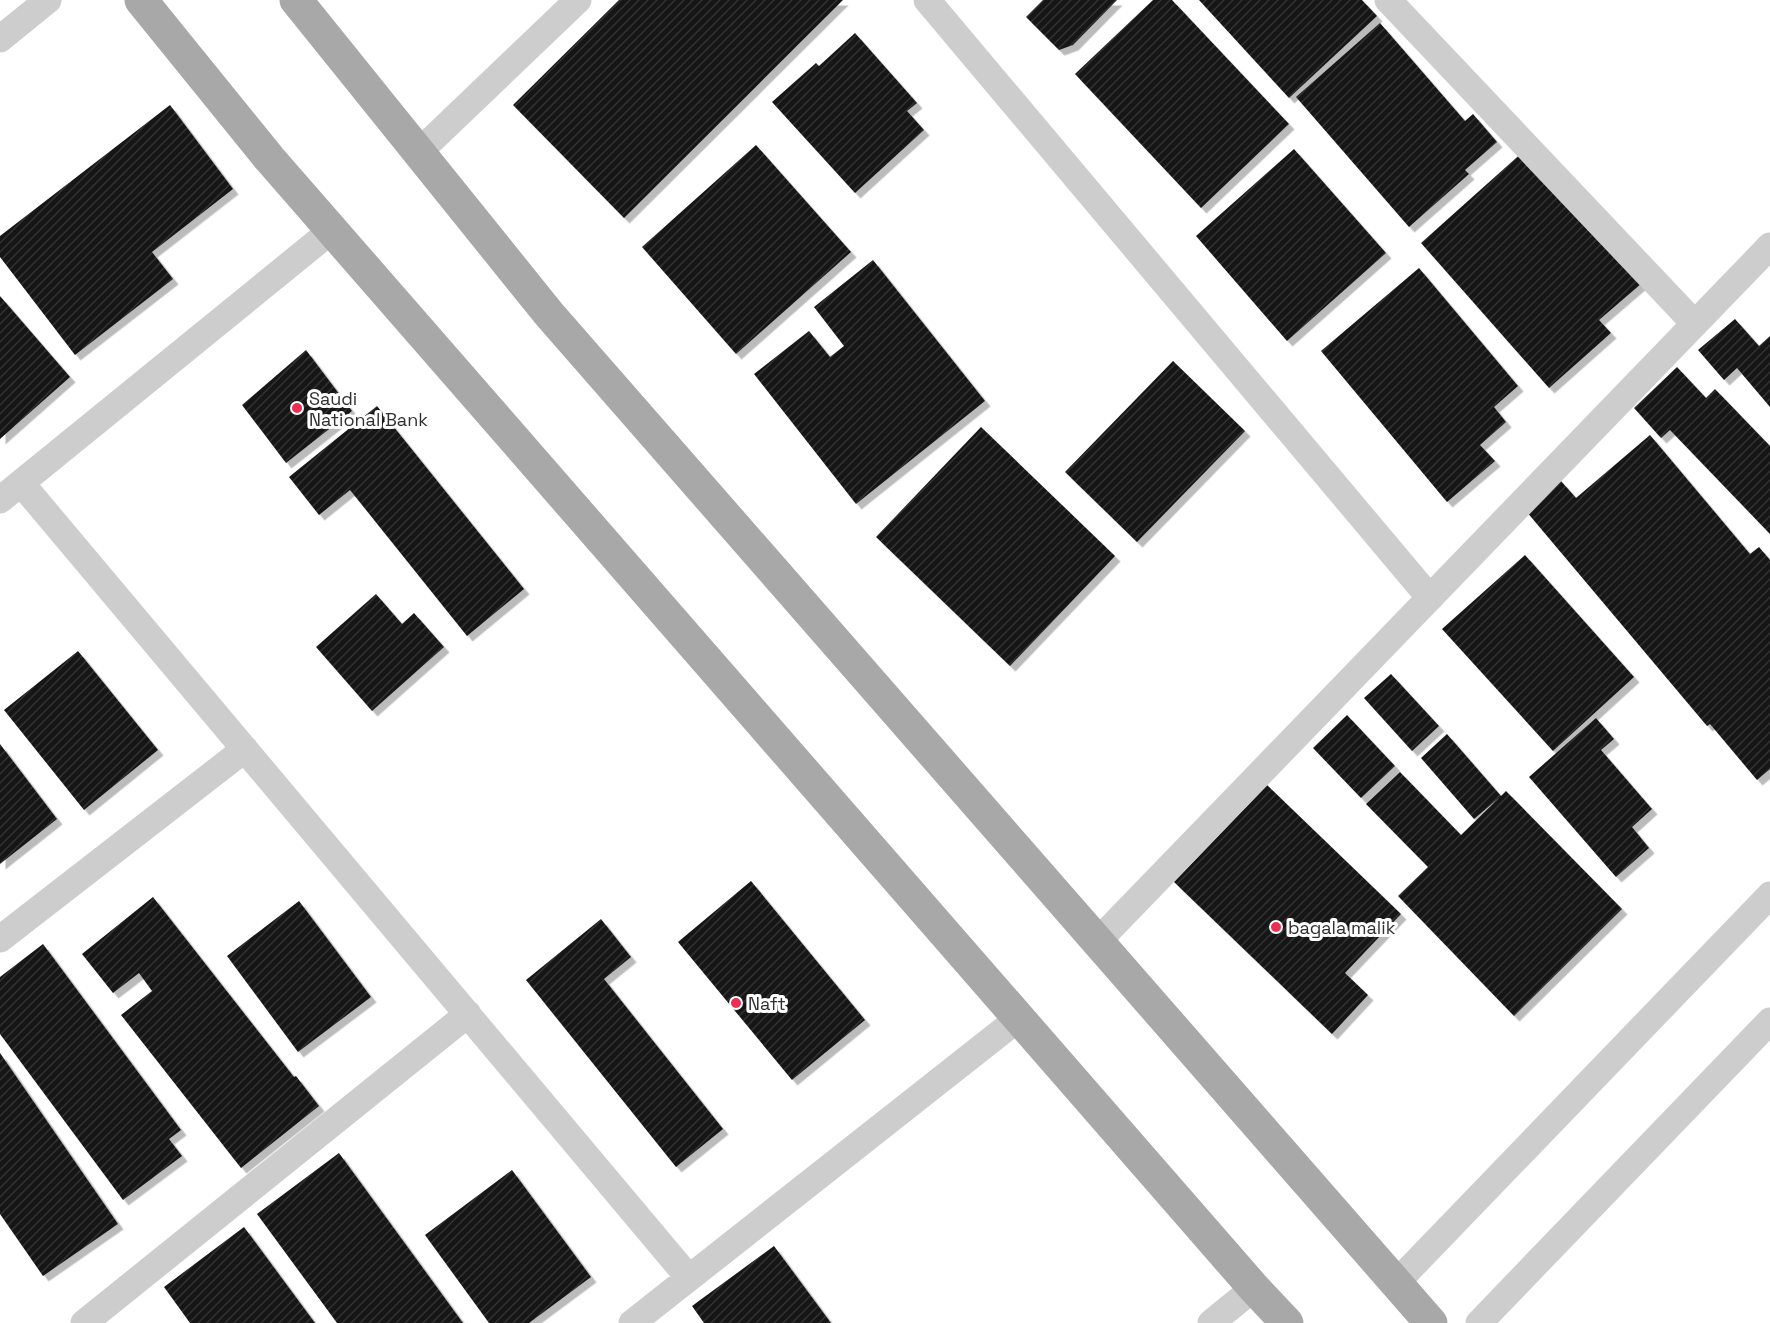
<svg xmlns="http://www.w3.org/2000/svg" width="1770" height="1323" font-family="'Space Grotesk',sans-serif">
	<defs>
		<pattern id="building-hatch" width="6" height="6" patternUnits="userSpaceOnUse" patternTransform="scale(1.5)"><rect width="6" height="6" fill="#171717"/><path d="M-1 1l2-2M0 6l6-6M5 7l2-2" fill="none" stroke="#303030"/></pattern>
		<filter id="shadow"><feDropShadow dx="5.5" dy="5.5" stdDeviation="0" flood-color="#0004"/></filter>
	</defs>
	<rect width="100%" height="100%" fill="#fff"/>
	<!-- building -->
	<path fill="url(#building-hatch)" filter="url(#shadow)" d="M619 0H843L624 218 513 105Z
		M1043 0H1117L1073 45 1059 50 1026 17Z
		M1153 0H1172L1289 124 1201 208 1075 74Z
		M1199 0H1362L1377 16 1289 98Z
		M1380 23 1465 121 1473 114 1497 142 1465 170 1469 174 1409 227 1296 97Z
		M855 33 917 103 907 111 924 130 855 193 772 102 816 63 819 66Z
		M170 105 233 189 152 252 173 279 75 355 0 257V236Z
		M756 145 851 252 736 354 642 247Z
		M1294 149 1386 253 1287 341 1196 236Z
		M1525 150 1642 283 1599 320 1611 333 1549 388 1421 243Z
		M873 260 985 401 856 504 754 374 809 331 830 357 844 346 814 307Z
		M1419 268 1518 386 1494 407 1506 422 1480 445 1495 461 1447 502 1321 351Z
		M0 296 70 377 0 439Z
		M1735 319 1759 346 1770 336V407L1737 368 1724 380 1698 350Z
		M306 350 352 411 286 463 242 405Z
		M1173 361 1245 431 1137 542 1065 472Z
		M1677 367 1706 398 1715 389 1770 446V534L1670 430 1661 438 1634 408Z
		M377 406 524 589 467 636 350 490 319 515 289 477Z
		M981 427 1115 556 1010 666 876 537Z
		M1650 435 1750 554 1759 547 1770 560V769L1757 780 1710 724 1707 726 1526 511 1561 481 1576 498Z
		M1525 555 1634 677 1553 751 1442 629Z
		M376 594 402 624 414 613 444 647 372 711 316 647Z
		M78 651 158 750 84 810 4 710Z
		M1391 674 1439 726 1412 751 1364 698Z
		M1347 715 1395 766 1361 798 1313 748Z
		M1596 718 1614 739 1601 750 1652 809 1632 827 1649 848 1616 877 1529 777Z
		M1447 734 1501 796 1506 791 1622 909 1514 1016 1398 896 1428 867 1366 804 1400 772 1461 835 1500 797 1474 819 1421 758Z
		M0 744 57 819 0 864Z
		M1267 785 1401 914 1345 973 1368 995 1332 1034 1174 882Z
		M751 881 865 1020 792 1080 678 942Z
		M153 897 294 1077 296 1076 319 1106 241 1168 121 1015 152 991 139 973 113 993 82 954Z
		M299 901 371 997 298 1052 227 956Z
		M601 919 631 957 604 979 723 1129 676 1167 526 980Z
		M43 944 181 1130 169 1139 182 1156 123 1200 0 1034V977Z
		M0 1053 118 1224 43 1276 0 1214Z
		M339 1153 463 1323H337L257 1214Z
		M512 1170 591 1277 529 1323H489L425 1235Z
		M244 1227 315 1323H190L164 1287Z
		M774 1246 831 1323H704L692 1306Z"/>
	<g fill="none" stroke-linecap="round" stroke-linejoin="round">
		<!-- street -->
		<path stroke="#cdcdcd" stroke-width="27" d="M927 0 1430 598
			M1388 0 1695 324
			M0 39 48 0
			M419 152 578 0
			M21 483 689 1278
			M0 500 332 230
			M0 939 245 749
			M1098 941 1770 246
			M1396 1283 1770 895
			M84 1323 468 1014
			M632 1323 1019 1018
			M1211 1323 1254 1288
			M1479 1323 1770 1021"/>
		<!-- primary -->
		<path stroke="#a8a8a8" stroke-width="33" d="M141 0 269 158 1254 1288 1287 1323
			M296 0 549 314 1431 1323"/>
	</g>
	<!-- markers -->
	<g fill="#ea2f53" stroke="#fff" stroke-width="2">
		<circle cx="297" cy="408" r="6"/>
		<circle cx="1276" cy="927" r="6"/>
		<circle cx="736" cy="1003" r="6"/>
	</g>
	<g text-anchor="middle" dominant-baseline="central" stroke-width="6" stroke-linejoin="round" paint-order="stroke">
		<!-- poi labels -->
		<g font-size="18" fill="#303030" stroke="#fff" text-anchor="start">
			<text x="309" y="398">Saudi<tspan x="309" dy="21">National Bank</tspan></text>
			<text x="1288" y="927">bagala malik</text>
			<text x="748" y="1003">Naft</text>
		</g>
	</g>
</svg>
